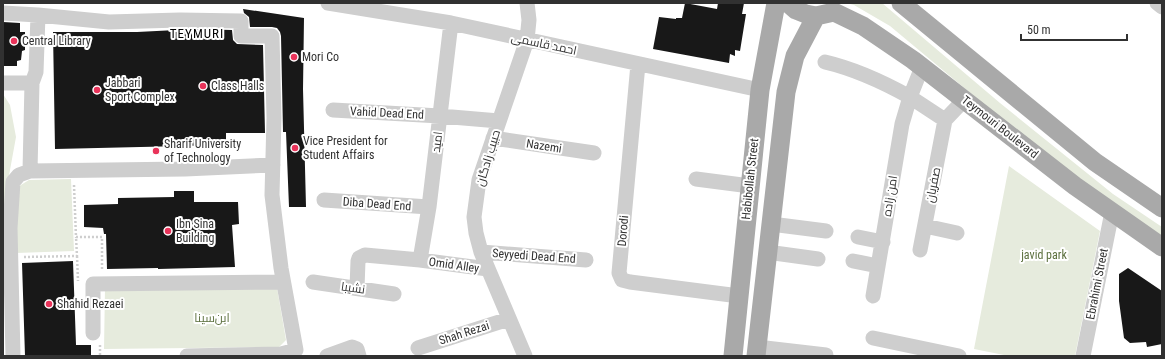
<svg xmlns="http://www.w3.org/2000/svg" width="1165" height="359" font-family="'Roboto Condensed',Cairo,sans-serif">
	<rect width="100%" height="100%" fill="#fff"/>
	<!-- green -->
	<path fill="#e6ebdd" d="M846 3H882L1000 103 1113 194 1162 227V238L1059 167 890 26 854 5Z
		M3 94 10 105 16 137 8 181 6 291H3Z
		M1009 166 1100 231 1075 356H1009L974 349Z
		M71 179 74 251 16 253V188L29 180Z
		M105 288H277L286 340 279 347 104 349Z"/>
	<!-- building -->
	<path fill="#181818" d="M685 3 717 9 718 3H744L742 14H746L740 51 735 50V56L730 54 729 63 653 49 659 17 676 19V18H682Z
		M243 9 304 18 303 89 306 207H289L286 132H283L281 36 280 32 277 28 272 27H250L249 17 244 13Z
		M3 22 20 23V32H25V50L22 51 21 60 17 61V66H3Z
		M196 29 232 30 233 40 237 44 263 45 265 133H226V145L55 149 53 32H137Z
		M174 191H194V202H238L239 224 232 225 235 267 158 269V268L107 269 106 234H104L103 228 84 227V205L118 204V198L174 197Z
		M73 261 76 345H91V356H25L22 263Z
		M1128 268 1162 291V344L1147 347 1146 342 1130 343 1124 338 1119 301V274Z"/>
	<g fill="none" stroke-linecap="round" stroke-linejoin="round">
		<!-- path -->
		<path stroke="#cecece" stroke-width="2.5" stroke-dasharray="2 2" stroke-linecap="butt" d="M74 185 76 237H102V270
			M77 256 78 281
			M24 257 77 256 76 237
			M100 345V356"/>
		<!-- minor -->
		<path stroke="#cecece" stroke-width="15" d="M328 3 451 23 760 90
			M1157 3 1162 7
			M3 13 38 15
			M825 62C855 69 883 82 910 97L902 124 873 296
			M638 64 619 273 622 280 630 282 739 296
			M922 67 910 97 945 120 965 99
			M3 83H32
			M333 110 440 116 499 121
			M493 138 594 153
			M696 179 750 186
			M324 200 429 207
			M771 224 826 231
			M925 226 957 233
			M858 237 883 242
			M920 250 945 120
			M481 252 586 260
			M767 252 818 259
			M420 260 429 207 451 23
			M853 261 878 266
			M313 282 394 294
			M357 288 358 261 359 258 365 255 420 260 488 269
			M93 333V284L283 282
			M873 338 959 356
			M757 347 826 355
			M418 348 509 319
			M13 356 10 228 13 182 19 175 30 171
			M187 356 281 354 296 350 281 268 272 195 274 118 272 36H241V21L180 20 109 22 38 15 36 72 32 83 30 171 185 169 273 165
			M327 356 352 347 357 349 359 356
			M525 356 481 252 476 233 474 217 479 180 527 40 529 20 527 3
			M1083 356 1112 212"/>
		<!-- major -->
		<path stroke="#a9a9a9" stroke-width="19" d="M788 3 796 10 806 14 816 16 834 12 863 26 913 60 1075 186 1162 247
			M901 3 1095 162 1162 208
			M733 356 760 90 776 3
			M756 356 786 92 795 56 816 16"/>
	</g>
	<!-- markers -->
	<g fill="#e9335a" stroke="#fff" stroke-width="1.5">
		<circle cx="14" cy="41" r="4"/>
		<circle cx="294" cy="57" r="4"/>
		<circle cx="203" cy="86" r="4"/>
		<circle cx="97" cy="90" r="4"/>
		<circle cx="295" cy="148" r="4"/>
		<circle cx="156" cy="151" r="4"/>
		<circle cx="168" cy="231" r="4"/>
		<circle cx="49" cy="304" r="4"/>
	</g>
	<g text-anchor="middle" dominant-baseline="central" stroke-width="4" stroke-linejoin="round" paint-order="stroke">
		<!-- poi labels -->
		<g font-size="12" fill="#313131" stroke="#fff" text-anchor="start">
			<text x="22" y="41">Central Library</text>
			<text x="302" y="57">Mori Co</text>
			<text x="105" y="83">Jabbari<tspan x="105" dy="14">Sport Complex</tspan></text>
			<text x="211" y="86">Class Halls</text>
			<text x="303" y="141">Vice President for<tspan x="303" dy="14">Student Affairs</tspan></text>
			<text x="164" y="144">Sharif University<tspan x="164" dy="14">of Technology</tspan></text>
			<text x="176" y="224">Ibn Sina<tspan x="176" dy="14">Building</tspan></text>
			<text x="57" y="304">Shahid Rezaei</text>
		</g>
		<!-- street labels -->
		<g font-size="12" fill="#313131" stroke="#fff">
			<text transform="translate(544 44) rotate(12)">احمد قاسمی</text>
			<text transform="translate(387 113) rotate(3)">Vahid Dead End</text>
			<text transform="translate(1000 127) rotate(38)">Teymouri Boulevard</text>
			<text transform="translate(437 142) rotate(-83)">امید</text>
			<text transform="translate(544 146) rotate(9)">Nazemi</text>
			<text transform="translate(488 158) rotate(-73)">حبیب زادگان</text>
			<text transform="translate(750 179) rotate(-84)">Habibollah Street</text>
			<text transform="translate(933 185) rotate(-79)">صفریان</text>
			<text transform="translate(890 196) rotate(-81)">امن زاده</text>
			<text transform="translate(377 204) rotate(4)">Diba Dead End</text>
			<text transform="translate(623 231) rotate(-85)">Dorodi</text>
			<text transform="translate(534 256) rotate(4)">Seyyedi Dead End</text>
			<text transform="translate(454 265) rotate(8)">Omid Alley</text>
			<text transform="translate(1097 284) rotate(-79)">Ebrahimi Street</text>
			<text transform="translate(353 288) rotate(8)">نشیبا</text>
			<text transform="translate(464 333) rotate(-18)">Shah Rezai</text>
		</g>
		<!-- park labels -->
		<g font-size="12" fill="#5b6f3d" stroke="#fff">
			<text x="1044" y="255">javid park</text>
			<text x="212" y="318">ابن‌سینا</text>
		</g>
		<!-- neighbourhood labels -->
		<g font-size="13" letter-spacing="1" fill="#000" stroke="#fff">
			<text x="197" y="33">TEYMURI</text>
		</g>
	</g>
	<!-- border -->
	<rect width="1165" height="359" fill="none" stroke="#313131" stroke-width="8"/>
	<!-- scale -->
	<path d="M1021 34v6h106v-6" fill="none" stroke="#313131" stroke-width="2"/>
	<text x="1027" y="34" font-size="12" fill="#313131" stroke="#ffffff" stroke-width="3" paint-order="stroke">50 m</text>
</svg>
